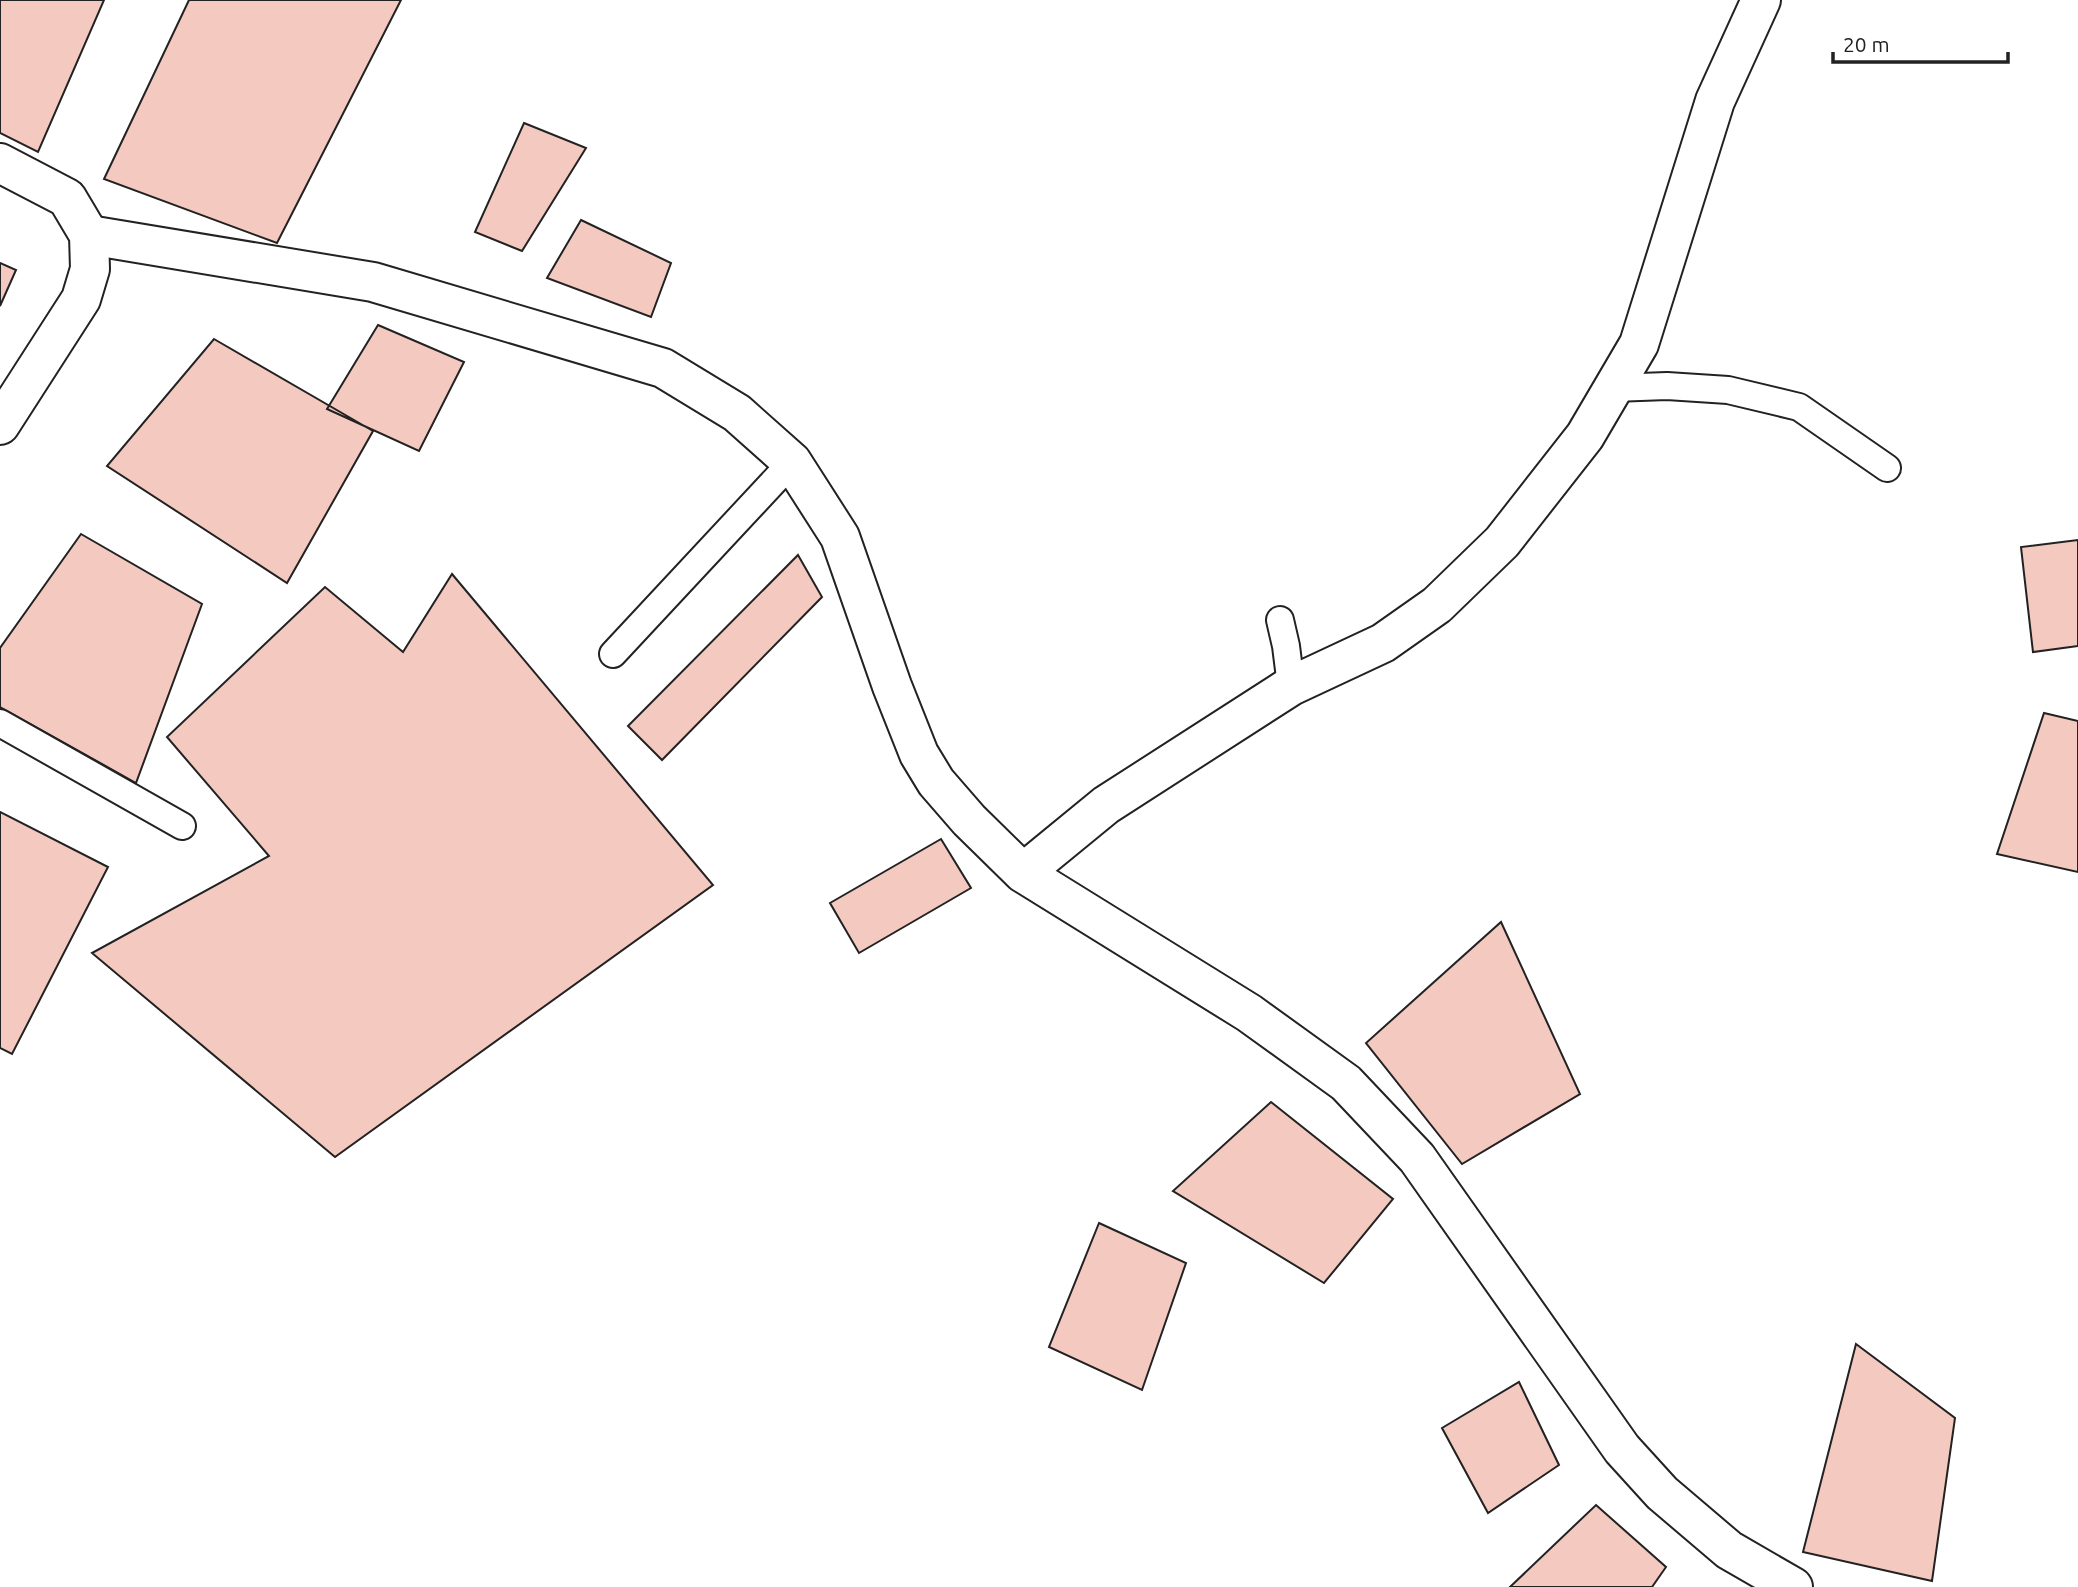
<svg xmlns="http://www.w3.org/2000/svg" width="2078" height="1587" viewBox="0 0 2078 1587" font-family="Ubuntu,sans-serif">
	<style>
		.building { fill: #f3c9c0; stroke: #222; stroke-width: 2 }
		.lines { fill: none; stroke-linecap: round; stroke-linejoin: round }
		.service-casing { stroke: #222; stroke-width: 30 }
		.minor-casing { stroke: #222; stroke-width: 42 }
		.secondary-casing { stroke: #222; stroke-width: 42 }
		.service { stroke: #fff; stroke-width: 26 }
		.minor { stroke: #fff; stroke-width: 38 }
		.secondary { stroke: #fff; stroke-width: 38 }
	</style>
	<rect width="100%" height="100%" fill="#fff"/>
	<!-- building -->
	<path class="building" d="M0 0H104L38 152 0 133Z
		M189 0H401L277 243 104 179Z
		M524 123 586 148 522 251 475 232Z
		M581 220 671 263 651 317 547 278Z
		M0 263 16 270 0 306Z
		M378 325 464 362 419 451 327 409Z
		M214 339 373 431 287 583 107 466Z
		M81 534 202 604 136 783 0 707V648Z
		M2078 540V646L2033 652 2021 547Z
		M798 555 822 597 662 760 628 726Z
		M452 574 713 885 335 1157 92 953 269 856 167 737 325 587 403 652Z
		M2044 713 2078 721V872L1997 854Z
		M0 812 108 867 12 1054 0 1048Z
		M941 839 971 888 859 953 830 903Z
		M1501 922 1580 1094 1462 1164 1366 1043Z
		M1271 1102 1393 1199 1324 1283 1173 1191Z
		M1099 1223 1186 1263 1142 1390 1049 1347Z
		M1856 1344 1955 1418 1932 1581 1803 1552Z
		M1519 1382 1559 1465 1488 1513 1442 1428Z
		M1596 1505 1666 1567 1652 1587H1510Z"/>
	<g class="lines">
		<defs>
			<path id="service" d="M1613 388 1667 386 1728 390 1799 407 1887 468
				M1280 620 1286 646 1291 686
				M613 654 792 462
				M0 723 182 826"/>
			<path id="minor" d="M89 235 373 282 663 368 737 413 792 462 840 537 892 686 919 754 936 782 969 820 1023 873 1249 1013 1346 1083 1417 1158 1622 1449 1662 1493 1729 1550 1793 1587
				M1023 873 1106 805 1291 686 1383 643 1437 605 1502 542 1585 436 1639 344 1715 101 1761 0"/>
			<path id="secondary" d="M0 163 67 198 89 235 90 269 81 299 0 425"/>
		</defs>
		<!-- service casing -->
		<use href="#service" class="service-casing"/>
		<!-- minor casing -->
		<use href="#minor" class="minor-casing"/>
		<!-- secondary casing -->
		<use href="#secondary" class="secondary-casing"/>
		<!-- service -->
		<use href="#service" class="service"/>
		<!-- minor -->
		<use href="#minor" class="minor"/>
		<!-- secondary -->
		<use href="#secondary" class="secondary"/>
	</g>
	<!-- scale -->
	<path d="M1833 52v10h175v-10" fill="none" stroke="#222222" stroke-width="3.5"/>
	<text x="1843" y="52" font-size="21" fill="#222222" stroke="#ffffff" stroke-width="5" paint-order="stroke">20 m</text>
</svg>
